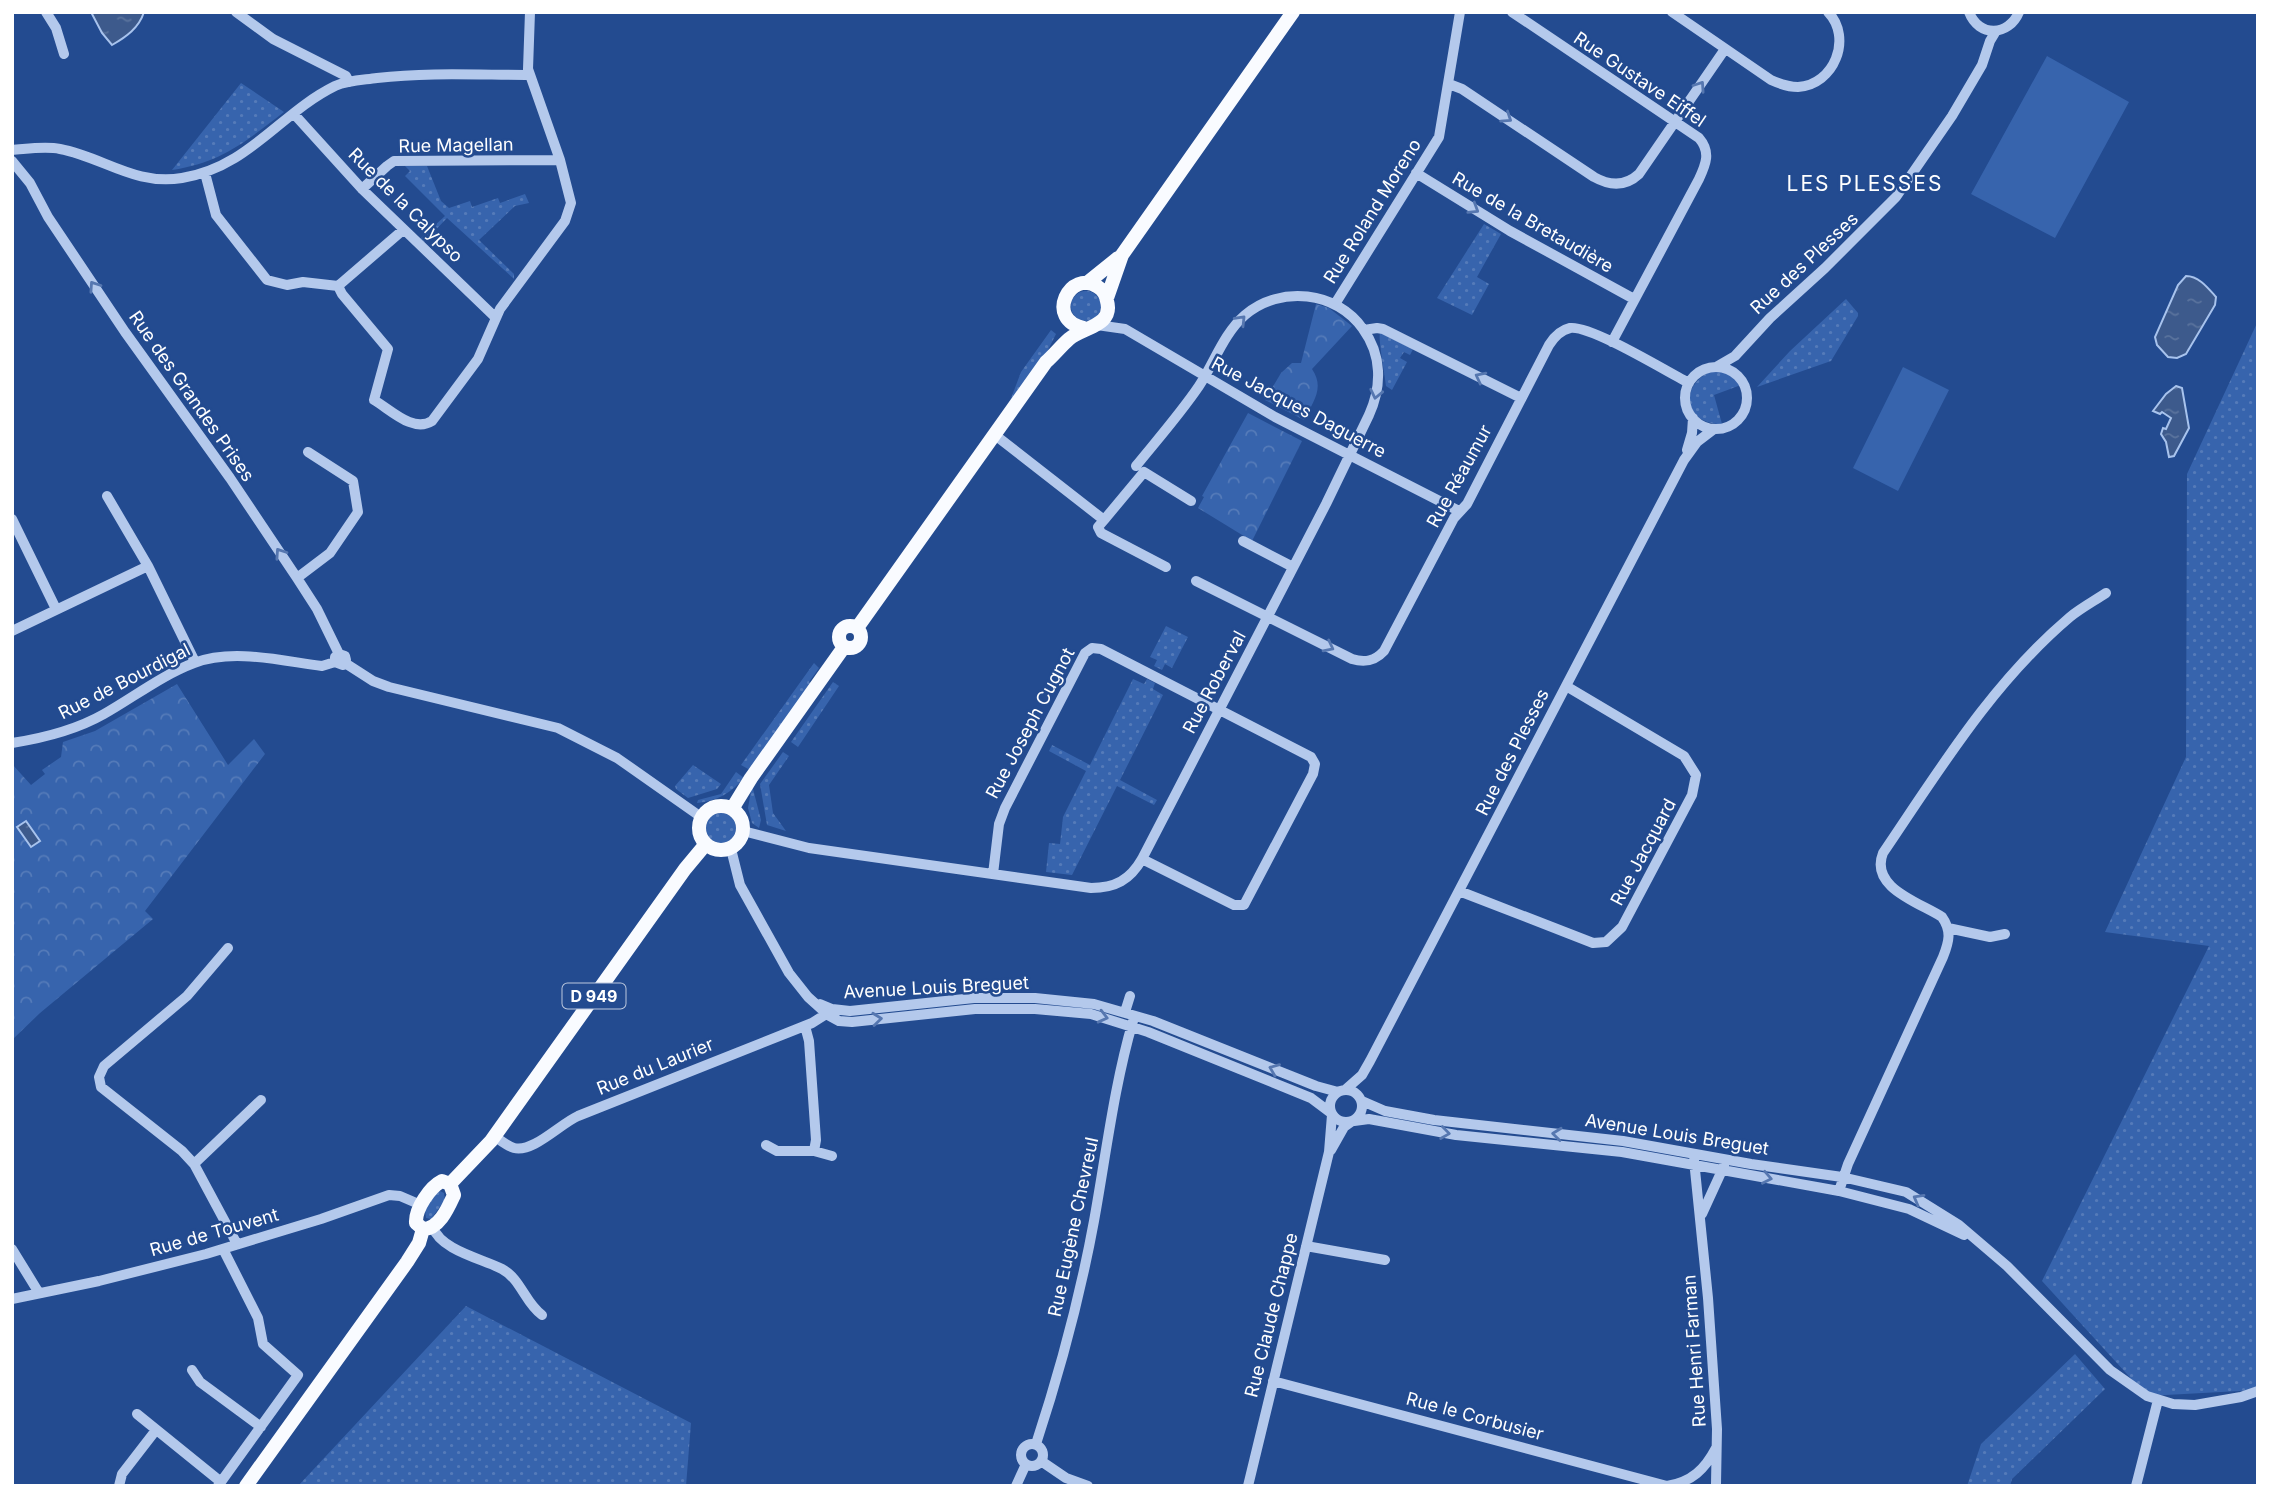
<svg xmlns="http://www.w3.org/2000/svg" width="2270" height="1498" viewBox="0 0 2270 1498" font-family="Inter,sans-serif">
	<style>
		.grass { fill: url(#grass-dots) }
		.forest { fill: url(#forest-crowns) }
		.pitch { fill: #3764ad }
		.water { fill: url(#water-ripples); stroke: #a8c3ed; stroke-width: 2 }
		.lines { fill: none; stroke-linecap: round; stroke-linejoin: round }
		.minor { stroke: #b4c9ec; stroke-width: 10 }
		.major { stroke: #f9fbff; stroke-width: 14 }
		.oneway { stroke: #5677b0 }
		.labels { text-anchor: middle; dominant-baseline: central; stroke-width: 5; stroke-linejoin: round; paint-order: stroke }
		.shield { fill: #234b90; stroke: #bdc9de; stroke-width: 2 }
		.shield-label { font-size: 16px; font-weight: bold; fill: #fff }
		.street-label { font-size: 18px; fill: #fff; stroke: #234b90 }
		.quarter-label { font-size: 21px; letter-spacing: 2px; fill: #fff; stroke: #234b90 }
	</style>
	<defs>
		<pattern id="grass-dots" width="8" height="8" patternUnits="userSpaceOnUse" patternTransform="scale(1.75)"><rect width="8" height="8" fill="#3764ad"/><path d="M2 2h.1M6 6h.1" fill="none" stroke="#557bb9" stroke-width="1.8" stroke-linecap="round"/></pattern>
		<pattern id="forest-crowns" width="20" height="18" patternUnits="userSpaceOnUse" patternTransform="scale(1.75)"><rect width="20" height="18" fill="#3764ad"/><path d="M2 6a3 3 0 1 1 6 0M12 15a3 3 0 1 1 6 0" fill="none" stroke="#557bb9"/></pattern>
		<pattern id="water-ripples" width="26" height="14" patternUnits="userSpaceOnUse" patternTransform="scale(1.75)"><rect width="26" height="14" fill="#3d5a8c"/><path d="M2 4q2-2 4 0t4 0M15 11q2-2 4 0t4 0" fill="none" stroke="#5a739d"/></pattern>
	</defs>
	<rect width="100%" height="100%" fill="#234b90"/>
	<!-- grass -->
	<path class="grass" d="M241 83 284 112C245 142 222 162 172 170Z
		M405 166H427L441 201 449 208 470 201 472 207 498 198 500 203 525 194 529 203 515 206 479 240 514 274V279L447 218 424 242 421 238 445 216 405 176 410 171Z
		M1484 224 1501 234 1477 277 1489 284 1472 315 1437 298Z
		M1071 306a15 15 0 1 1 30 0a15 15 0 1 1-30 0Z
		M1846 299 1858 313V316L1831 361 1757 387 1790 351Z
		M2258 321V1390L2147 1396 2042 1281 2209 946 2105 932 2186 757 2187 474Z
		M1051 330 1056 334 1047 352 1010 401 1021 372Z
		M1380 333 1413 349 1410 355 1404 352 1400 358 1407 362 1392 390 1386 386C1385 375 1378 339 1380 333Z
		M1715 370 1727 372 1741 385 1714 395 1722 424C1683 425 1678 382 1715 370Z
		M1166 626 1188 637 1172 668 1165 664 1162 670 1154 666 1157 660 1150 657Z
		M814 663 819 668 809 682 812 685 750 770 741 765Z
		M1133 679 1144 684 1147 679 1155 683 1153 689 1163 695 1120 780 1157 800 1154 805 1117 786 1072 875 1046 872 1049 843 1060 844 1063 817 1086 771 1049 751 1052 745 1090 765Z
		M833 682 839 686 798 747 791 742Z
		M783 752 789 756 769 785 773 813 786 831 767 825 760 784Z
		M693 765 721 784 717 789 688 798 676 789 675 786Z
		M736 772 744 778C731 793 717 801 697 803L698 800 721 794Z
		M752 785 761 820 759 828 752 823 748 808Z
		M706 828a15 15 0 1 1 30 0a15 15 0 1 1-30 0Z
		M440 1191 444 1193 445 1200 431 1219 426 1218 425 1210 436 1193Z
		M466 1306 691 1423 686 1486H298Z
		M2075 1354 2105 1389 2012 1479 2010 1486H1967L1981 1444Z"/>
	<!-- forest -->
	<path class="forest" d="M1316 304 1329 308 1352 326 1312 369C1325 388 1313 402 1304 420L1265 400 1281 373 1292 363H1301Z
		M1248 413 1302 441 1252 541 1198 508 1204 497 1202 496Z
		M177 684 228 765 254 739 265 754 145 911 153 919 40 1013 12 1040V764L31 785 45 774 42 770 61 757 63 742 95 731Z"/>
	<!-- pitch -->
	<path class="pitch" d="M2047 56 2129 102 2055 238 1971 194Z
		M1903 367 1949 390 1898 491 1853 468Z"/>
	<!-- water -->
	<path class="water" d="M91 12H144C139 28 126 37 112 45L102 33Z
		M2186 276C2199 276 2208 288 2216 297L2215 305 2186 354 2177 358 2168 357 2157 345 2155 337 2178 285Z
		M2176 386 2182 388 2189 428 2174 456 2169 457 2166 442 2161 434 2163 428 2166 429 2171 418 2162 412 2160 414 2153 411 2166 394Z
		M26 821 40 841 31 847 17 827Z"/>
	<g class="lines">
		<!-- minor -->
		<path class="minor" d="M46 12 56 28 64 54
			M236 12 273 39 346 76 349 82
			M1512 12 1699 138C1711 152 1706 164 1699 179L1612 342
			M1672 12 1771 80C1780 84 1788 87 1798 87 1834 85 1853 38 1828 12
			M1969 12C1979 38 2009 36 2019 12
			M1449 84 1462 89 1594 177C1610 186 1625 187 1639 174L1725 49
			M294 114 362 189 496 318
			M12 150C27 149 45 146 60 149 103 157 135 186 182 178 249 167 280 113 335 86 348 80 363 80 377 78 428 72 479 75 530 75
			M12 161 30 183 48 217 125 332 230 478 297 578 317 609 339 654 345 656 346 660 343 665 335 662V657L339 654
			M205 173 216 215 267 280 287 285 303 282 338 286 342 294 388 349 374 400C391 410 413 433 432 421L478 359 500 309 565 221 571 203 560 160 528 69 530 12
			M1416 173 1510 231 1634 299
			M362 189 387 166 394 161 560 160
			M338 286 403 230
			M1335 304 1439 137 1460 12
			M1097 325 1125 329 1275 417 1459 511
			M1364 330 1377 328 1383 329 1521 398
			M1716 367 1735 356 1770 318 1825 268 1896 197 1952 116 1982 65 1990 41 1996 31
			M1685 398a31 31 0 1 1 62 0a31 31 0 1 1-62 0Z
			M995 435 1104 520 1144 472 1191 501
			M1687 450 1692 433 1693 418
			M107 496 148 566 195 662
			M12 519 56 609
			M1104 520 1098 527 1101 533 1166 567
			M1243 541 1293 567
			M297 578 330 553 358 512 353 481 308 452
			M1196 581 1352 659C1365 663 1375 661 1384 651L1454 518 1467 504 1549 345C1554 337 1561 330 1570 328 1591 325 1667 372 1689 383
			M12 631 148 566
			M345 663 373 681 389 687 558 728 617 758 701 817
			M12 743C44 738 76 730 104 714 134 697 162 675 194 663 233 648 282 661 322 666L335 662
			M743 831 809 848 1091 888C1115 888 1130 880 1142 859L1326 504 1369 415C1382 386 1382 355 1363 329 1337 291 1280 285 1245 315 1224 333 1214 363 1199 386 1180 414 1157 440 1136 466
			M731 849 740 885 789 973 808 997 828 1015 839 1021 852 1022 975 1009H1035L1091 1014 1148 1032 1311 1098 1331 1113
			M993 874 999 824 1005 808 1085 653 1092 648 1101 649 1311 757 1315 764 1313 774 1244 905H1234L1142 859
			M1459 891 1593 943 1606 942 1622 927 1692 795 1696 775 1684 756 1566 686
			M1948 928 1990 937 2005 934
			M228 948 187 996 104 1066 99 1077 101 1087 182 1151 194 1164 237 1244
			M820 1004 832 1009 850 1011 974 998H1035L1094 1004 1153 1021 1316 1086 1338 1092
			M1125 1012 1130 996
			M805 1026 809 1041 816 1140 814 1151
			M1330 1106a16 16 0 1 1 32 0a16 16 0 1 1-32 0Z
			M1345 1090 1362 1075 1370 1061 1684 460 1697 442 1714 429
			M1362 1101 1385 1111 1434 1120 1623 1141 1751 1164 1842 1177 1906 1192 1959 1225 2007 1266 2110 1370 2147 1396 2173 1404 2195 1405 2241 1397 2258 1391
			M1354 1121 1369 1119 1456 1135 1622 1152 1839 1191 1909 1209 1964 1235
			M494 1136C500 1140 507 1146 514 1148 533 1153 560 1124 578 1116L812 1023 831 1011
			M766 1145 777 1151H814L832 1156
			M1331 1150 1344 1127 1351 1122
			M1694 1160 1708 1298 1717 1429 1716 1484
			M194 1164 261 1100
			M1839 1191 1848 1164 1943 957C1949 942 1952 931 1942 917 1921 903 1869 888 1883 853 1940 769 1992 683 2070 617 2081 608 2094 601 2106 593
			M1702 1214 1724 1166
			M433 1227C440 1250 483 1259 502 1269 521 1279 525 1303 542 1315
			M1306 1246 1385 1260
			M12 1249 39 1293
			M12 1299 99 1281 206 1254 321 1219 389 1195 400 1196 421 1205
			M192 1370 200 1382 261 1427
			M1273 1381 1667 1486
			M137 1414 221 1482
			M1036 1444C1060 1371 1080 1297 1094 1221 1106 1155 1114 1086 1133 1021
			M1021 1455a11 11 0 1 1 22 0a11 11 0 1 1-22 0Z
			M1041 1461 1066 1478 1088 1486
			M119 1486 122 1474 156 1430
			M218 1486 298 1375 263 1344 258 1318 223 1249
			M1016 1486 1026 1464
			M1248 1486 1329 1152 1332 1115
			M1667 1486C1692 1482 1705 1469 1716 1448
			M2136 1486 2158 1400"/>
		<!-- major -->
		<path class="major" d="M1087 283 1118 258
			M1107 298 1122 255 1293 12
			M839 637a11 11 0 1 1 22 0a11 11 0 1 1-22 0Z
			M857 628 1046 362C1054 355 1061 346 1069 339 1083 327 1114 326 1107 301 1106 295 1103 290 1098 287 1070 268 1044 320 1084 328
			M699 828a22 22 0 1 1 44 0a22 22 0 1 1-44 0Z
			M732 809 751 778 844 647
			M442 1181 450 1184 454 1195C448 1208 439 1229 423 1229L416 1223C415 1209 430 1187 442 1181Z
			M450 1184 491 1141 685 869 705 845
			M246 1486 407 1262 419 1243 423 1229"/>
	</g>
	<!-- one-way arrows -->
	<defs><path id="oneway-chevron" d="M-2-3.5L2.5 0L-2 3.5" fill="none" stroke-width="1.6" stroke-linecap="round" stroke-linejoin="round" transform="scale(1.75)"/></defs>
	<g class="oneway">
		<use href="#oneway-chevron" transform="translate(1700 86) rotate(-56)"/>
		<use href="#oneway-chevron" transform="translate(1507 118) rotate(34)"/>
		<use href="#oneway-chevron" transform="translate(1474 209) rotate(32)"/>
		<use href="#oneway-chevron" transform="translate(94 286) rotate(-124)"/>
		<use href="#oneway-chevron" transform="translate(1241 320) rotate(-46)"/>
		<use href="#oneway-chevron" transform="translate(1480 377) rotate(-153)"/>
		<use href="#oneway-chevron" transform="translate(1376 394) rotate(102)"/>
		<use href="#oneway-chevron" transform="translate(280 553) rotate(-124)"/>
		<use href="#oneway-chevron" transform="translate(1329 647) rotate(27)"/>
		<use href="#oneway-chevron" transform="translate(1103 1017) rotate(14)"/>
		<use href="#oneway-chevron" transform="translate(877 1019) rotate(-6)"/>
		<use href="#oneway-chevron" transform="translate(1274 1069) rotate(-158)"/>
		<use href="#oneway-chevron" transform="translate(1445 1133) rotate(8)"/>
		<use href="#oneway-chevron" transform="translate(1557 1134) rotate(-174)"/>
		<use href="#oneway-chevron" transform="translate(1767 1178) rotate(11)"/>
		<use href="#oneway-chevron" transform="translate(1918 1199) rotate(-151)"/>
	</g>
	<g class="labels">
		<!-- shield labels -->
		<rect class="shield" x="562.5" y="983.5" width="63" height="25" rx="5"/>
		<g class="shield-label">
			<text x="594" y="996">D 949</text>
		</g>
		<!-- street labels -->
		<g class="street-label">
			<text transform="translate(1640 79) rotate(34)">Rue Gustave Eiffel</text>
			<text transform="translate(456 145) rotate(-1)">Rue Magellan</text>
			<text transform="translate(406 205) rotate(45)">Rue de la Calypso</text>
			<text transform="translate(1372 211) rotate(-58)">Rue Roland Moreno</text>
			<text transform="translate(1533 222) rotate(30)">Rue de la Bretaudière</text>
			<text transform="translate(1804 263) rotate(-43)">Rue des Plesses</text>
			<text transform="translate(192 396) rotate(55)">Rue des Grandes Prises</text>
			<text transform="translate(1299 407) rotate(28)">Rue Jacques Daguerre</text>
			<text transform="translate(1459 476) rotate(-61)">Rue Réaumur</text>
			<text transform="translate(124 681) rotate(-27)">Rue de Bourdigal</text>
			<text transform="translate(1214 682) rotate(-62)">Rue Roberval</text>
			<text transform="translate(1030 723) rotate(-62)">Rue Joseph Cugnot</text>
			<text transform="translate(1512 752) rotate(-63)">Rue des Plesses</text>
			<text transform="translate(1643 852) rotate(-62)">Rue Jacquard</text>
			<text transform="translate(936 987) rotate(-3)">Avenue Louis Breguet</text>
			<text transform="translate(655 1066) rotate(-22)">Rue du Laurier</text>
			<text transform="translate(1677 1134) rotate(9)">Avenue Louis Breguet</text>
			<text transform="translate(1073 1227) rotate(-78)">Rue Eugène Chevreul</text>
			<text transform="translate(214 1232) rotate(-16)">Rue de Touvent</text>
			<text transform="translate(1271 1315) rotate(-76)">Rue Claude Chappe</text>
			<text transform="translate(1694 1351) rotate(-94)">Rue Henri Farman</text>
			<text transform="translate(1475 1416) rotate(15)">Rue le Corbusier</text>
		</g>
		<!-- quarter labels -->
		<g class="quarter-label">
			<text x="1865" y="183">LES PLESSES</text>
		</g>
	</g>
	<!-- border -->
	<rect width="2270" height="1498" fill="none" stroke="#ffffff" stroke-width="28"/>
</svg>
